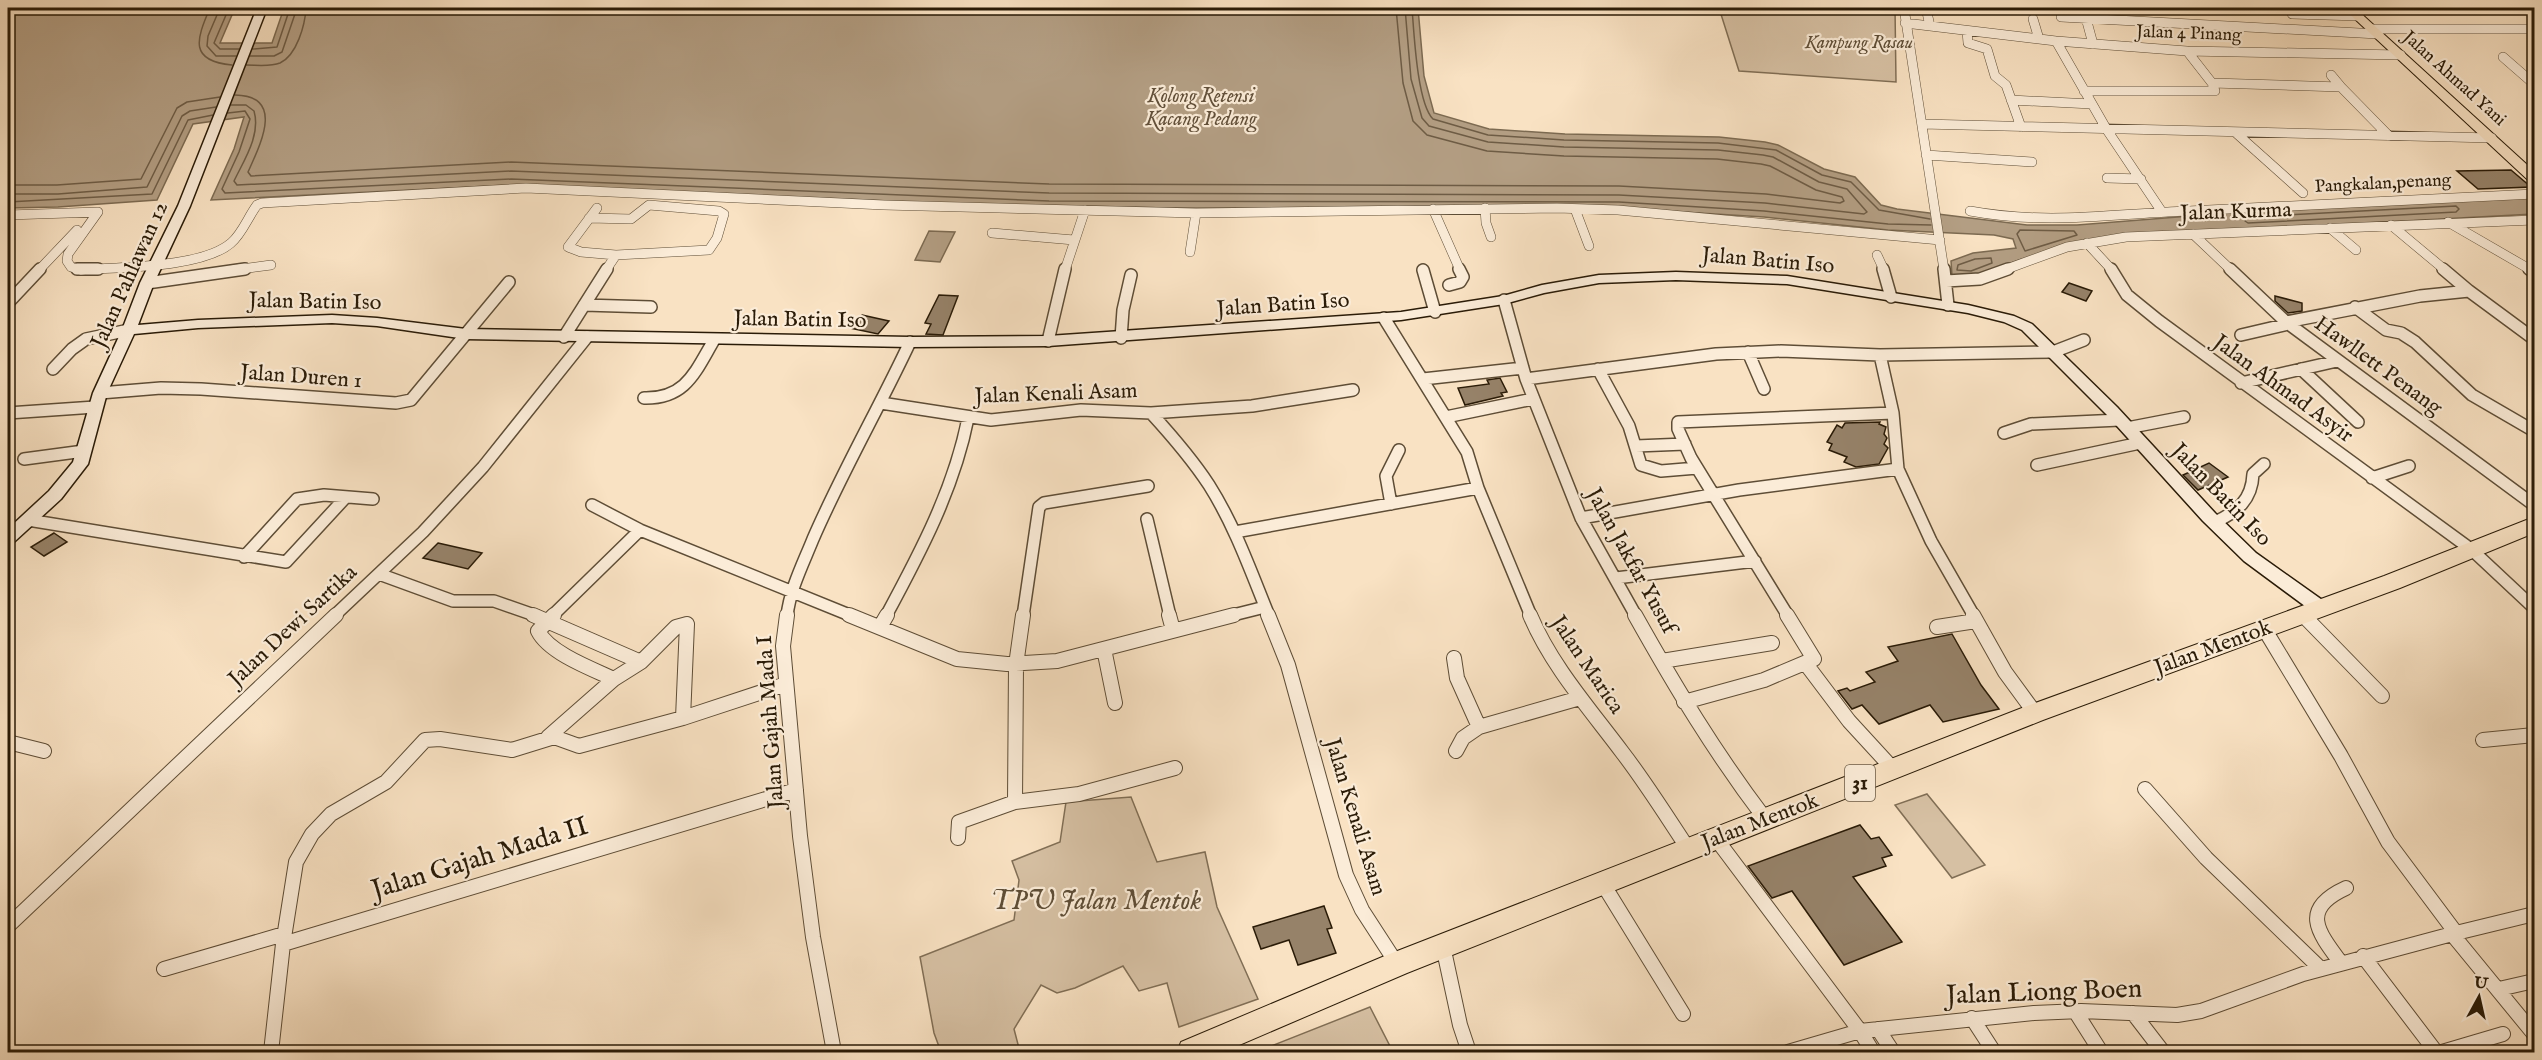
<svg xmlns="http://www.w3.org/2000/svg" width="2542" height="1060" viewBox="0 0 2542 1060" font-family="'IM FELL English',serif">
	<style>
		.green { fill: #d6c0a3; stroke: #806e55; stroke-width: 1.5 }
		.water { fill: #b39e83; stroke: #7c6a51; stroke-width: 1.5 }
		.lines { fill: none; stroke-linecap: round; stroke-linejoin: round }
		.shore { stroke: #6e5c45; stroke-width: 1.5 }
		.building { fill: #968269; stroke: #2a1b07; stroke-width: 1.5 }
		.street-far2-casing { stroke: #5e4d36; stroke-width: 10 }
		.street-far1-casing { stroke: #5e4d36; stroke-width: 14 }
		.street-casing { stroke: #5e4d36; stroke-width: 16 }
		.secondary-casing { stroke: #2a1b07; stroke-width: 3 }
		.primary-casing { stroke: #2a1b07; stroke-width: 2 }
		.highway-casing { stroke: #2a1b07; stroke-width: 2 }
		.street-far2 { stroke: #fbecd8; stroke-width: 9 }
		.street-far1 { stroke: #fbecd8; stroke-width: 11 }
		.street { stroke: #fbecd8; stroke-width: 14 }
		.secondary { fill: #fbecd8; fill-rule: evenodd }
		.primary { fill: #f9e2c3; fill-rule: evenodd }
		.highway { fill: #f9e2c3; fill-rule: evenodd }
		.labels { text-anchor: middle; dominant-baseline: central; stroke-width: 4.5; stroke-linejoin: round; paint-order: stroke }
		.far-street-label { font-size: 18px; fill: #2a1b07; stroke: #fbecd8 }
		.far-park-label { font-size: 18px; font-style: italic; fill: #5e4d36; stroke: #fbecd8 }
		.far-water-label { font-size: 20px; font-style: italic; fill: #614f39; stroke: #fbecd8 }
		.shield { fill: #fbecd8; stroke: #695a46; stroke-width: 1.5 }
		.shield-label { font-size: 21px; font-weight: bold; fill: #2a1b07 }
		.street-label { font-size: 22px; fill: #2a1b07; stroke: #fbecd8 }
		.near-street-label { font-size: 27px; fill: #2a1b07; stroke: #fbecd8 }
		.near-park-label { font-size: 27px; font-style: italic; fill: #5e4d36; stroke: #fbecd8 }
	</style>
	<rect width="100%" height="100%" fill="#f9e2c3"/>
	<filter id="stains"><feTurbulence type="fractalNoise" baseFrequency=".00333" numOctaves="4"/><feColorMatrix values="0 0 0 0 .2 0 0 0 0 .09 0 0 0 0 .02 0 0 0 .5 -.17"/></filter>
	<radialGradient id="worn" r=".72"><stop offset=".6" stop-color="#630" stop-opacity="0"/><stop offset="1" stop-color="#630" stop-opacity=".3"/></radialGradient>
	<!-- green -->
	<path class="green" d="M1719 8H1895L1896 82 1739 71Z
		M1927 794 1985 865 1952 878 1895 805Z
		M1131 797 1157 862 1205 852 1217 907 1258 999 1179 1027 1167 983 1139 991 1123 966 1075 988 1057 993 1041 985 1014 1029 1020 1052H941L934 1033 920 957 1014 920 1019 880 1012 861 1060 842 1066 802Z
		M1370 1007 1393 1052H1256Z"/>
	<!-- water -->
	<path class="water" d="M8 8H235L220 43H272L284 8H1418L1424 76 1434 113 1489 129 1565 134 1719 137 1765 142 1778 145 1824 169 1855 177 1881 205 1897 209 2027 225H2077L2303 207 2534 197V214L2160 234 2022 259 1972 277 1952 275 1951 261 1973 253 2016 248 2013 239 1994 235 1888 230 1764 217 1618 208H1170L936 203 510 185 211 200 234 149 244 117 193 124 157 200 58 207 8 208Z
		M929 231 955 232 940 262 915 260Z"/>
	<g class="lines">
		<!-- shore -->
		<path class="shore" d="M210 8C196 40 189 61 232 65
			M220 8 208 36 207 46 216 56H236
			M229 8 214 43 220 49H239
			M1412 8C1414 32 1417 103 1433 119L1488 135 1564 140 1718 143 1776 150 1822 175 1851 182 1879 210 1930 219
			M253 49 277 47 290 8
			M250 56H274L282 52 297 8
			M246 65C257 65 270 67 280 63 297 55 305 25 306 8
			M235 95C285 96 261 143 248 172L251 176 511 162 1049 184 1619 186 1766 194 1840 203 1844 201 1842 197 1816 190 1770 166 1761 164 1717 159 1564 156 1487 151 1427 135 1413 121 1403 83 1396 8
			M231 105H246L254 111C261 135 244 160 234 181L237 185 511 171 1049 193 1619 195 1765 203 1864 214 1867 212 1847 189 1819 182 1773 157 1763 155 1718 150 1564 147 1488 142 1429 126 1422 118 1411 79 1405 8
			M228 113 245 111 250 119 239 152 222 189 225 193 511 179 1049 201 1619 202 1764 211 1888 224 1931 225
			M8 185H57L141 179 177 108 187 102 220 97
			M8 194H58L147 187 182 116 190 111 216 107
			M8 202 152 194 188 120 213 115
			M2456 206 2459 209 2456 212 2248 223 2245 221 2247 217Z
			M2020 230 2074 231 2077 235 2025 251 2017 234Z
			M1991 258 1992 263 1971 271 1957 270 1958 265 1975 259Z"/>
	</g>
	<!-- building -->
	<path class="building" d="M2511 170 2531 187 2478 189 2457 171Z
		M2069 283 2092 291 2086 301 2062 292Z
		M939 295 958 296 943 335 926 334 931 324 925 323Z
		M2275 296 2302 303V311L2288 313 2275 301Z
		M862 315 889 321 878 334 850 328Z
		M1500 378 1507 392 1501 393 1503 396 1465 405 1458 388 1489 384 1487 380Z
		M1880 422 1879 424 1886 427 1884 434 1887 438 1884 444 1888 448 1879 464 1856 467 1844 462 1847 457 1829 450 1832 444 1827 442 1837 425 1842 428 1845 423Z
		M2209 463 2228 477 2198 490 2183 475Z
		M54 533 67 542 44 556 31 547Z
		M438 543 482 553 468 569 423 558Z
		M1952 634 1981 685 1999 709 1943 722 1930 705 1879 724 1862 705 1852 709 1838 691 1847 688 1850 691 1875 682 1866 672 1898 661 1888 647Z
		M1860 825 1871 839 1879 837 1892 855 1882 858 1886 866 1853 877 1902 942 1844 965 1792 891 1772 898 1748 866Z
		M1324 906 1332 928 1327 929 1336 953 1298 965 1289 940 1261 949 1253 927Z"/>
	<g class="lines">
		<defs>
			<path id="street-far2" d="M1904 8 1944 270
				M1926 8 1930 26
				M2518 8 2534 9
				M2292 14 2359 16
				M2061 17 2378 34
				M2086 18 2093 44
				M2033 19 2039 39
				M1905 23 2056 41 2187 51 2401 55
				M2372 29H2534
				M1967 31 1968 43 1987 49 1995 76 2006 85 2021 127
				M2056 41 2107 130 2162 212
				M2503 57 2534 84
				M2331 75 2341 87
				M2212 83 2341 87 2389 136
				M2084 91H2215L2212 83 2187 51
				M2011 100 2092 104
				M1922 124 2492 138
				M2236 133 2303 193
				M1926 155 2032 162
				M2107 178 2141 179
				M597 208 568 247 581 252 616 255
				M1485 208 1486 223 1491 237
				M1433 209 1460 270
				M1575 209 1589 246
				M1970 211C2046 225 2112 214 2188 211 2303 205 2419 200 2534 194
				M8 215 98 212 68 254 67 261 71 267 81 270C119 267 202 268 231 243 242 234 248 217 257 205L262 203 526 188 884 205 1196 213 1557 208 1618 210 1940 240
				M589 218 631 219 649 205 719 211 724 214 717 238 709 250 616 255 606 270
				M2448 222 2531 270
				M2391 225 2445 270
				M2330 228 2356 250
				M992 233 1074 240
				M2193 234 2231 270
				M2087 243 2112 270
				M1190 252 1196 213
				M1877 255 1884 270
				M39 270 77 230
				M234 270 271 265
				M1065 270 1085 210
				M2004 270 2067 247 2126 237 2534 220"/>
			<path id="street-far1" d="M77 269H98
				M1883 269 1891 297
				M1944 269 1948 305
				M2111 269 2127 295 2159 321 2472 550 2534 608
				M2230 269 2286 322
				M2443 269 2469 291 2420 296 2286 322 2534 505
				M2529 269 2534 272
				M1423 270 1435 312
				M1946 281 1980 279 2008 269
				M147 283 245 269
				M1449 285 1460 282 1463 277 1459 269
				M2469 291 2534 339
				M1504 300 1526 379 1581 518 1636 616
				M8 303 40 269
				M584 305 651 307
				M2355 307 2386 330 2401 333 2415 342 2472 395 2534 431
				M2241 335 2288 324
				M564 337 607 269
				M1121 338 1123 310 1131 275
				M1048 341 1065 269
				M1748 352 1764 389
				M53 369 72 349 86 339 129 330
				M1598 369 1629 426 1641 465 1661 471 1697 468
				M2301 369 2358 422
				M1423 379 1523 368
				M1526 379 1716 354 1781 351 1880 355
				M2241 383 2337 361
				M100 393 161 388 201 389 396 403 411 400 509 282
				M644 398C686 399 695 372 714 340
				M881 403 991 420 1081 410 1151 413C1172 436 1192 459 1209 485 1235 526 1251 572 1269 616
				M8 413 95 407
				M1151 413 1252 406 1353 390
				M1446 417 1533 399
				M2127 428 2184 417
				M2004 433 2031 424 2120 420
				M1636 446 1685 444
				M24 459 84 451
				M2037 465 2140 443
				M2372 478 2409 466
				M1478 488 1531 616
				M1391 504 1386 476 1399 450
				M592 505 640 530 852 616
				M1581 518 1739 490 1898 469
				M1147 519 1170 616
				M28 520 286 562 346 497
				M2215 522C2237 512 2252 500 2253 474L2264 464
				M1235 532 1478 488 1467 452 1384 318
				M244 557 297 499 324 495 373 499
				M379 574 453 601H494L537 616
				M1616 578 1755 561
				M2302 614 2304 616
				M334 616 423 532 483 467 587 337
				M552 616 640 530
				M787 616C790 589 803 564 813 539 842 472 879 408 910 342
				M886 616C920 553 954 489 968 418
				M1023 616 1039 507 1044 503 1148 486
				M1229 616 1265 607
				M1788 616 1691 458 1678 429V422L1893 413
				M1974 616 1931 541 1898 469 1893 413 1880 355 2053 352 2084 340"/>
			<path id="street" d="M533 615 641 662
				M787 615 783 646 800 836 813 937 834 1052
				M849 615 957 659 1007 664 1057 661 1234 615
				M1169 615 1173 630
				M1268 615 1288 665 1346 875 1362 910 1397 964
				M1530 615C1551 665 1589 708 1622 752 1646 783 1667 817 1689 850
				M1635 615C1676 688 1715 753 1766 820
				M1973 615 2005 672 2035 713
				M2303 615 2382 696
				M880 627 887 615
				M1937 627 1976 621
				M1104 649 1115 703
				M1454 658 1457 678 1479 727
				M1662 661 1772 643
				M1806 664 1849 721 1894 770
				M614 679 641 662 676 627 687 624 683 718
				M1684 702 1764 680 1814 659 1787 615
				M548 737 614 679C592 669 549 653 538 631L554 615
				M2483 740 2534 735
				M8 742 44 751
				M1456 751 1463 738 1479 727 1580 698
				M2145 789 2206 858 2321 969
				M1015 802 1079 794 1175 768
				M958 838 959 822 1015 802 1016 665 1023 615
				M1717 840 1860 1031 2034 1013 2081 1011 2177 1015 2201 1011 2303 974 2456 933 2388 842 2341 756 2265 630
				M1603 884 1683 1014
				M8 926 336 615
				M2456 933 2534 914
				M2452 934 2534 1034
				M283 944 296 862 312 834 331 814 386 782 425 740 440 739 512 750 554 737 579 746 683 718 786 684
				M1443 946 1460 1025 1469 1052
				M2363 956 2436 1052
				M2341 963C2317 931 2300 909 2346 888
				M164 969 284 934
				M2499 989 2534 981
				M2075 1011 2101 1052
				M2133 1013 2163 1052
				M1972 1018 1994 1052
				M1878 1029 1893 1052
				M271 1052 283 944 796 790
				M1788 1052 1860 1031 1873 1052
				M2442 1052 2503 1034"/>
			<path id="secondary" d="M257 8H267L190 206 154 283 138 325 198 320 332 315 377 318 466 329 910 337 1048 336 1401 312 1503 296 1542 285 1599 275 1676 272 1787 276 1968 305 2014 316 2032 324 2117 407 2215 513 2256 553 2325 602 2328 607 2325 612 2319 614 2313 612 2244 561 2203 521 2107 415 2022 330 2004 322 1968 313 1787 284 1676 280 1599 283 1544 293 1504 304 1401 320 1048 346 910 347 466 339 377 326 332 323 198 328 134 334 107 393 88 464 61 499 14 542 8 544V529L49 491 73 462 93 393 122 330 140 283 178 206Z"/>
			<path id="primary" d="M2343 8H2355L2534 171V182L2529 181Z"/>
			<path id="highway" d="M2534 517V533L2400 588 2043 720 1407 973 1223 1052H1177L1181 1042 1387 955 2027 706 2384 576Z"/>
		</defs>
		<!-- street-far2 casing -->
		<use href="#street-far2" class="street-far2-casing"/>
		<!-- street-far1 casing -->
		<use href="#street-far1" class="street-far1-casing"/>
		<!-- street casing -->
		<use href="#street" class="street-casing"/>
		<!-- secondary casing -->
		<use href="#secondary" class="secondary-casing"/>
		<!-- primary casing -->
		<use href="#primary" class="primary-casing"/>
		<!-- highway casing -->
		<use href="#highway" class="highway-casing"/>
		<!-- street-far2 -->
		<use href="#street-far2" class="street-far2"/>
		<!-- street-far1 -->
		<use href="#street-far1" class="street-far1"/>
		<!-- street -->
		<use href="#street" class="street"/>
		<!-- secondary -->
		<use href="#secondary" class="secondary"/>
		<!-- primary -->
		<use href="#primary" class="primary"/>
		<!-- highway -->
		<use href="#highway" class="highway"/>
	</g>
	<g class="labels">
		<!-- far-street labels -->
		<g class="far-street-label">
			<text transform="translate(2189 34) rotate(2)">Jalan 4 Pinang</text>
			<text transform="translate(2454 79) rotate(42)">Jalan Ahmad Yani</text>
			<text transform="translate(2383 184) rotate(-3)">Pangkalan,penang</text>
		</g>
		<!-- far-park labels -->
		<g class="far-park-label">
			<text x="1859" y="43">Kampung Rasau</text>
		</g>
		<!-- far-water labels -->
		<g class="far-water-label">
			<text x="1201" y="96">Kolong Retensi<tspan x="1201" dy="23">Kacang Pedang</tspan></text>
		</g>
		<!-- shield labels -->
		<rect class="shield" x="1845" y="765" width="30" height="36" rx="4.5"/>
		<g class="shield-label">
			<text x="1860" y="783">31</text>
		</g>
		<!-- street labels -->
		<g class="street-label">
			<text transform="translate(2236 212) rotate(-2)">Jalan Kurma</text>
			<text transform="translate(1768 261) rotate(5)">Jalan Batin Iso</text>
			<text transform="translate(130 275) rotate(-66)">Jalan Pahlawan 12</text>
			<text transform="translate(315 302) rotate(1)">Jalan Batin Iso</text>
			<text transform="translate(1283 305) rotate(-4)">Jalan Batin Iso</text>
			<text transform="translate(800 320) rotate(1)">Jalan Batin Iso</text>
			<text transform="translate(2378 366) rotate(36)">Hawllett Penang</text>
			<text transform="translate(301 377) rotate(4)">Jalan Duren 1</text>
			<text transform="translate(2283 389) rotate(36)">Jalan Ahmad Asyir</text>
			<text transform="translate(1056 394) rotate(-2)">Jalan Kenali Asam</text>
			<text transform="translate(2221 495) rotate(46)">Jalan Batin Iso</text>
			<text transform="translate(1631 561) rotate(61)">Jalan Jakfar Yusuf</text>
			<text transform="translate(293 626) rotate(-43)">Jalan Dewi Sartika</text>
			<text transform="translate(2213 648) rotate(-20)">Jalan Mentok</text>
			<text transform="translate(1587 665) rotate(56)">Jalan Marica</text>
			<text transform="translate(771 722) rotate(-94)">Jalan Gajah Mada I</text>
			<text transform="translate(1355 817) rotate(73)">Jalan Kenali Asam</text>
			<text transform="translate(1760 822) rotate(-21)">Jalan Mentok</text>
		</g>
		<!-- near-street labels -->
		<g class="near-street-label">
			<text transform="translate(480 859) rotate(-17)">Jalan Gajah Mada II</text>
			<text transform="translate(2044 993) rotate(-2)">Jalan Liong Boen</text>
		</g>
		<!-- near-park labels -->
		<g class="near-park-label">
			<text x="1096" y="902">TPU Jalan Mentok</text>
		</g>
	</g>
	<!-- margin -->
	<rect width="2542" height="1060" fill="none" stroke="#f9e2c3" stroke-width="30"/>
	<rect x="9" y="9" width="2524" height="1042" fill="none" stroke="#2a1b07" stroke-width="3"/>
	<rect x="15" y="15" width="2512" height="1030" fill="none" stroke="#2a1b07" stroke-width="1.5"/>
	<!-- north arrow -->
	<g transform="translate(2479 997) rotate(8)" stroke="#fbecd8" stroke-width="4.5" paint-order="stroke">
	<path d="M0-4.5L10 22L0 15L-10 22Z" fill="#2a1b07"/>
	<text y="-9" font-size="16" font-weight="bold" text-anchor="middle" fill="#2a1b07">U</text>
	</g>
	<rect width="100%" height="100%" filter="url(#stains)"/>
	<rect width="100%" height="100%" fill="url(#worn)"/>
</svg>
